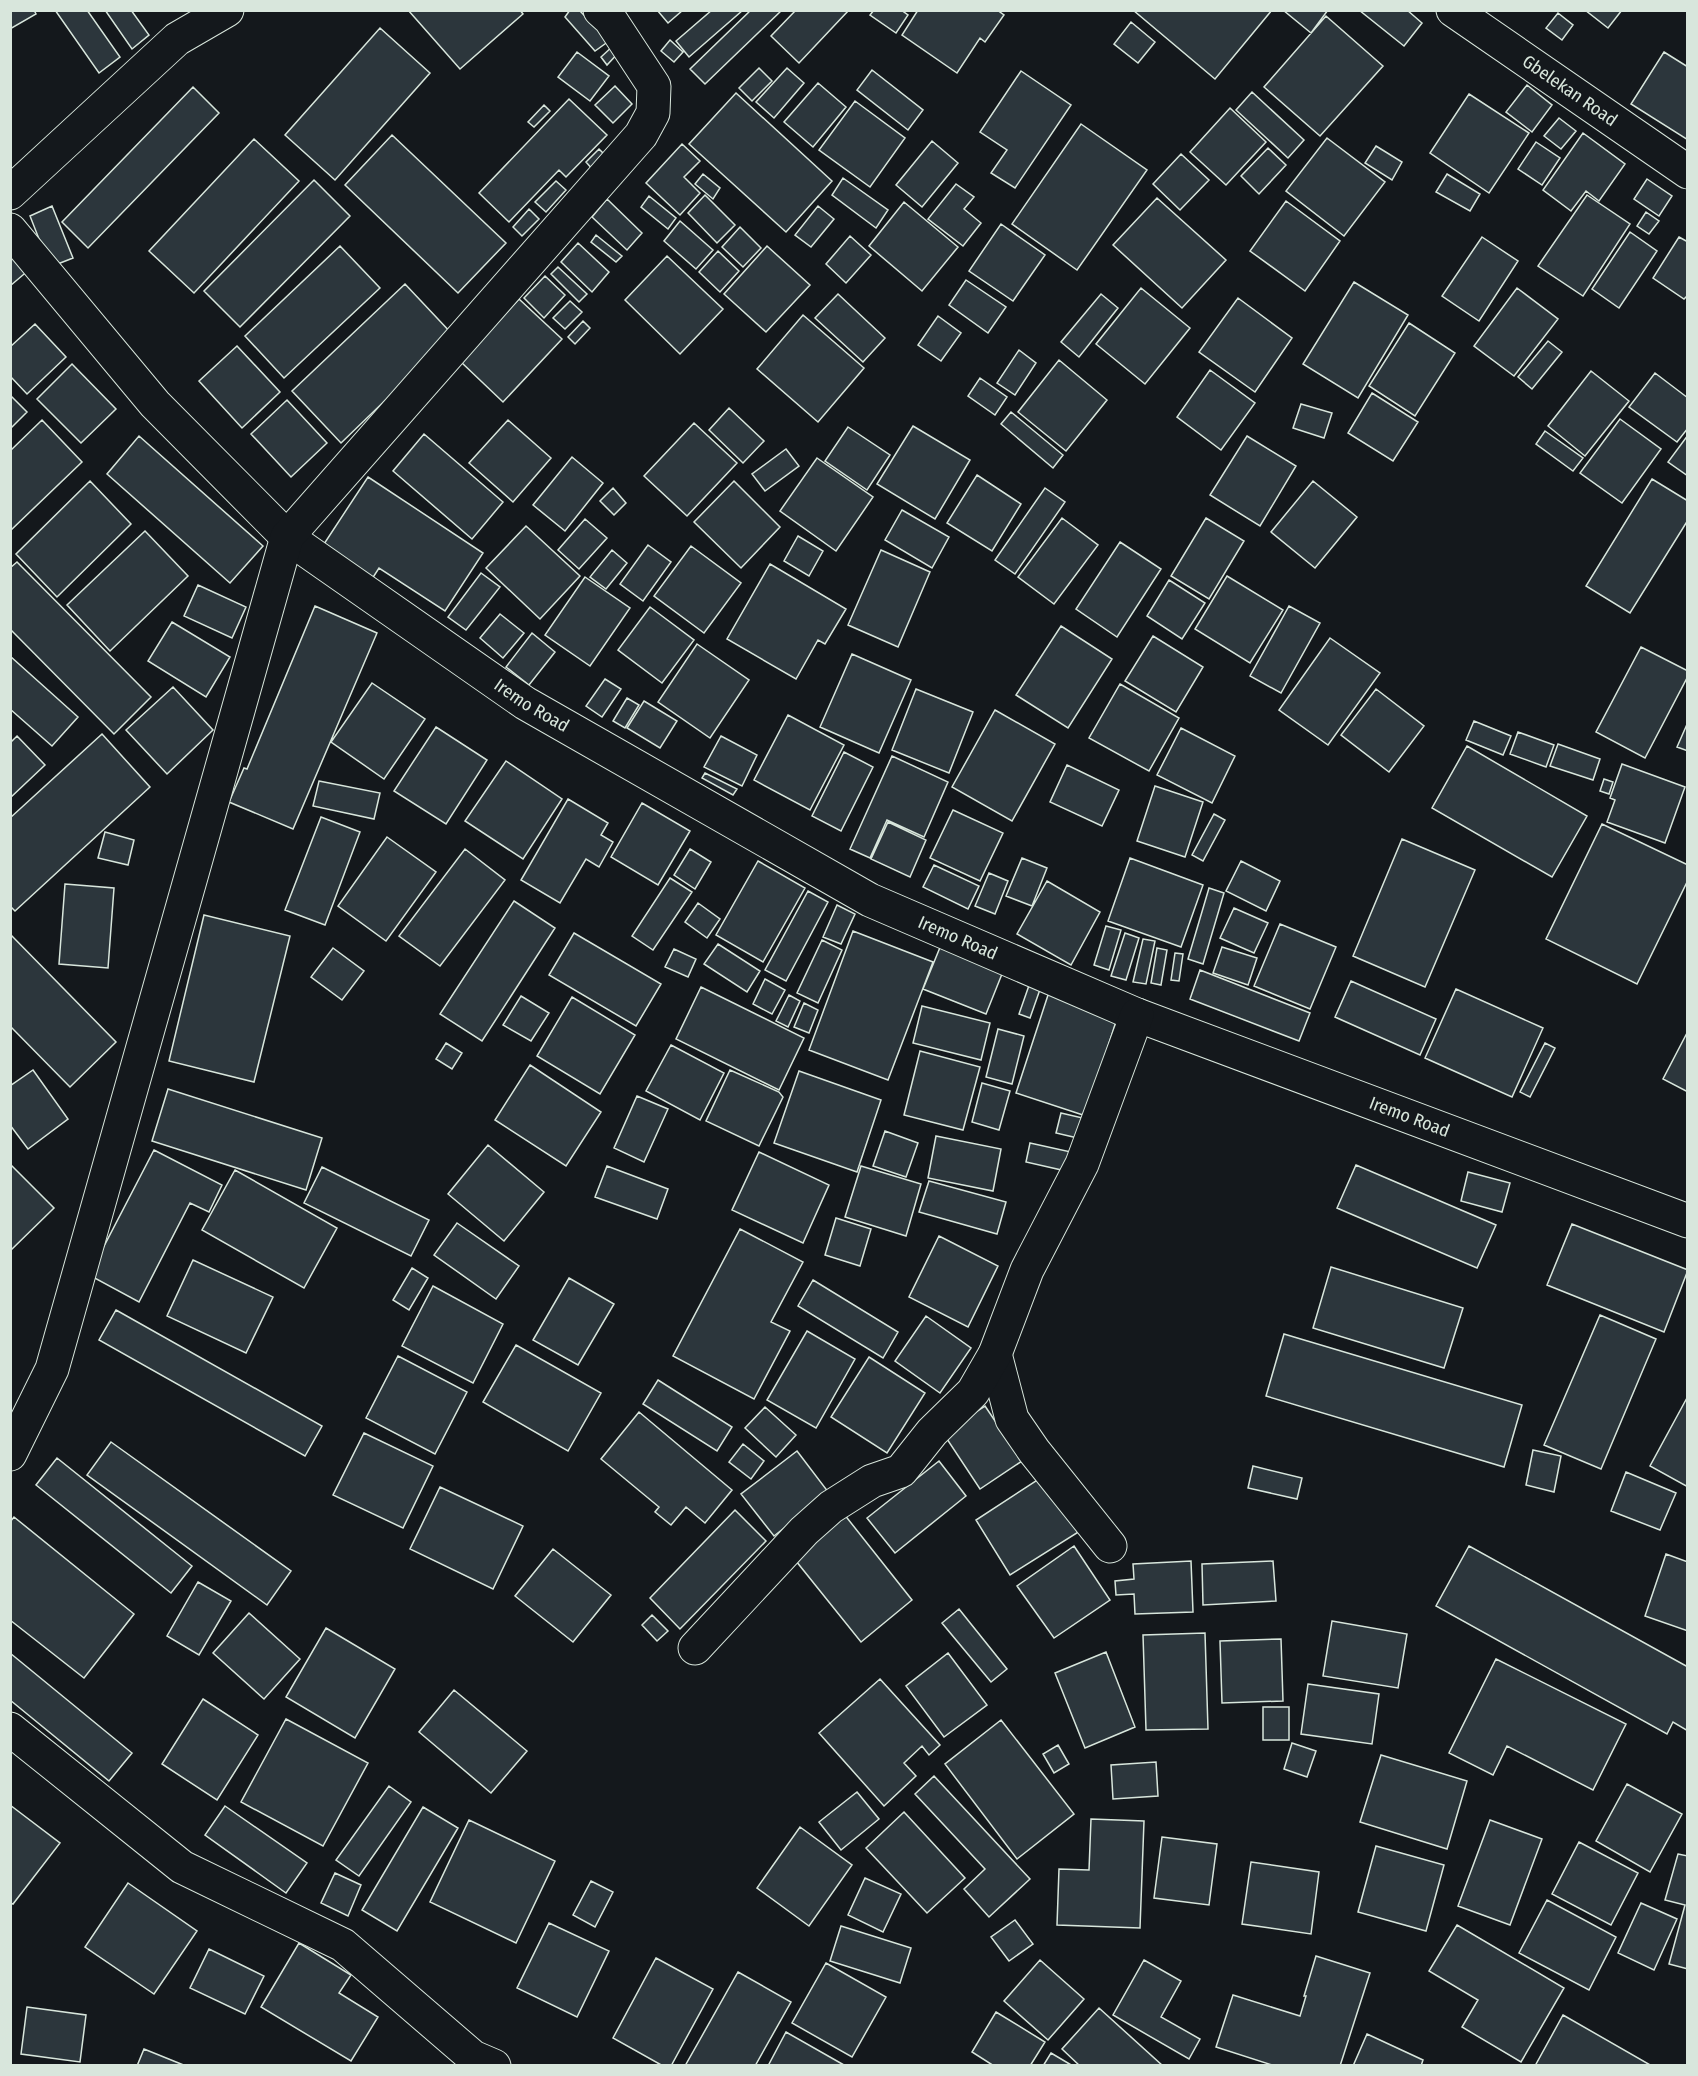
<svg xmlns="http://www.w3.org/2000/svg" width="1698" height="2076" viewBox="0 0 1698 2076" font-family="'Fira Sans Condensed',sans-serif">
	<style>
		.building { fill: #2c363c; stroke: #d8e6dc; stroke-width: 1.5 }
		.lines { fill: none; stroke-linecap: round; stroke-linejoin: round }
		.minor-casing { stroke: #d8e6dc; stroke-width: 35 }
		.minor { stroke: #14181c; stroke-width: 33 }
		.labels { text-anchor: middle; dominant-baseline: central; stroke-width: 4.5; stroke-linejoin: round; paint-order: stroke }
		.street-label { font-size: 18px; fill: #d8e6dc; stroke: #14181c }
	</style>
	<rect width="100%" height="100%" fill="#14181c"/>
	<!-- building -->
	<path class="building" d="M10 10H34L36 14 10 29Z
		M55 10H87L120 57 99 73Z
		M105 10H131L149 35 132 49Z
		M408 10H520L523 14 460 69Z
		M570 10H579L609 41 595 51 565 17Z
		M657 10H683L668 23Z
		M712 10H743L689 57 676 41Z
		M751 10H782L705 84 690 69Z
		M796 10H849L799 63 771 36Z
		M874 10H901L908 15 896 33 870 15Z
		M918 10H997L1004 15 985 42 980 38 957 73 902 35Z
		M1133 10H1272L1215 79Z
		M1283 10H1328L1311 33Z
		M1359 10H1407L1422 23 1404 46Z
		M1585 10H1622L1608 28Z
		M1558 13 1573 25 1562 40 1546 28Z
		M1326 16 1383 66 1320 136 1264 87Z
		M1131 22 1155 42 1138 63 1114 44Z
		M380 28 430 73 335 180 285 135Z
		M670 40 683 52 674 62 661 51Z
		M614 45 620 51 607 65 601 57Z
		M577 52 609 76 590 101 558 77Z
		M1664 52 1688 67V140L1631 104Z
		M759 68 772 81 752 101 739 88Z
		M787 68 804 83 774 118 756 102Z
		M872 70 923 110 908 130 857 90Z
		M1021 71 1071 105 1015 188 991 173 1007 150 980 132Z
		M818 83 846 107 813 147 784 122Z
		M1527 85 1552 105 1532 132 1506 112Z
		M615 86 632 104 613 123 595 105Z
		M193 87 219 113 88 248 62 222Z
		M1252 92 1304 140 1288 158 1236 110Z
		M736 93 832 181 786 232 689 144Z
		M1469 94 1529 133 1489 193 1430 153Z
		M569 99 607 135 566 177 559 170 509 222 479 193Z
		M855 101 905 138 870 187 819 150Z
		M544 105 550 111 534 127 528 122Z
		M1230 108 1266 142 1226 185 1190 152Z
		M1559 118 1576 131 1561 149 1544 136Z
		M1081 124 1147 170 1077 270 1012 224Z
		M1583 133 1625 164 1599 201 1586 191 1571 211 1543 190Z
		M392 135 506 243 458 293 345 185Z
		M1327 138 1385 182 1344 236 1286 191Z
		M254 139 299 181 194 293 149 251Z
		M932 141 958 163 922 207 896 185Z
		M1536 142 1560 158 1542 185 1518 169Z
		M682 144 700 161 684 177 700 193 680 215 646 183Z
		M1376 146 1402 162 1392 180 1365 163Z
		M1268 148 1286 165 1259 194 1241 176Z
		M599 149 606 156 593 170 586 162Z
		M1181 154 1209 180 1180 210 1153 184Z
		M703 174 720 188 713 199 695 184Z
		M1447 174 1480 194 1470 211 1436 192Z
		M843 178 888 210 876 228 832 195Z
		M1647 179 1672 196 1659 216 1634 199Z
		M314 180 350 216 240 327 204 291Z
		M556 181 566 190 546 212 535 202Z
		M956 184 974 197 964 209 981 223 963 246 928 219Z
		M705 195 735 225 717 243 688 213Z
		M1587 195 1630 224 1583 296 1538 266Z
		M649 196 676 218 668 229 641 207Z
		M1157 198 1226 260 1182 308 1113 245Z
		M607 199 642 233 627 250 592 217Z
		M1286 201 1340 241 1305 291 1250 251Z
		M904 202 958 247 922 291 869 246Z
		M52 206 73 258 50 267 30 216Z
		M818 206 834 219 811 247 795 235Z
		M529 209 539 219 522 236 513 227Z
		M1646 212 1659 221 1649 234 1637 226Z
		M680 221 713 250 696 269 664 241Z
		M1001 224 1045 255 1013 301 969 271Z
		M740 227 761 248 743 267 722 247Z
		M1630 232 1657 251 1619 308 1592 289Z
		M596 235 622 256 616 262 591 242Z
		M850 236 871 255 846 283 826 264Z
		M1482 237 1518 261 1479 321 1442 296Z
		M1679 237 1688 242V295L1684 299 1653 278Z
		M578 243 609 272 592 292 561 262Z
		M10 246 30 269 10 286Z
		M340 246 380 288 284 378 245 336Z
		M767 246 810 285 766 332 724 294Z
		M718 251 739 271 720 292 699 272Z
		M667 256 723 309 680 354 625 300Z
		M558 267 587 294 579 302 551 274Z
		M545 276 565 295 544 318 524 298Z
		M966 280 1006 307 988 333 949 305Z
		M1354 282 1408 315 1358 398 1303 364Z
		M405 284 453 335 341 443 292 391Z
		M1141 288 1190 328 1145 384 1096 344Z
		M1517 288 1558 319 1514 376 1474 346Z
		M838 294 885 338 863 362 815 318Z
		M1101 294 1118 308 1079 357 1061 342Z
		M1238 298 1292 338 1255 392 1199 352Z
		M519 299 562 339 503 402 461 362Z
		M570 301 582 312 565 329 553 318Z
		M803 315 864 368 818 422 757 369Z
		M938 316 961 333 941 361 918 345Z
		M583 321 590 328 575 344 568 337Z
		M1409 323 1455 353 1415 416 1369 386Z
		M35 324 66 357 27 394 10 376V347Z
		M1548 341 1562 352 1532 389 1518 377Z
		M237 346 280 392 242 428 199 381Z
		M1019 350 1036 363 1015 395 997 383Z
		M1059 360 1107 400 1066 451 1018 412Z
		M72 364 116 409 81 443 37 399Z
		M1210 370 1255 403 1221 450 1177 417Z
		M1591 371 1629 401 1585 456 1548 426Z
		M1655 373 1688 398V428L1677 442 1629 407Z
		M980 378 1007 397 995 415 968 396Z
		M1372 393 1418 422 1393 461 1348 433Z
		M10 395 27 412 10 429Z
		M287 400 327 443 291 477 251 434Z
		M1301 404 1332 413 1324 438 1293 428Z
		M729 408 764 441 743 463 709 430Z
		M1011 412 1063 455 1053 468 1001 424Z
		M1620 419 1661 449 1622 503 1580 473Z
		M42 420 82 462 10 531V451Z
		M508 420 551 458 513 502 469 463Z
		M694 423 737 463 687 516 644 476Z
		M913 426 970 460 935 519 877 484Z
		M848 427 890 455 867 490 825 461Z
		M1545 431 1583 458 1573 471 1536 444Z
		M424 434 503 502 472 539 393 471Z
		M1688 435V476L1668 462Z
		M139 436 263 546 230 583 107 474Z
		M1247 436 1296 466 1260 526 1210 495Z
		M786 449 799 466 765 491 752 474Z
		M572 457 603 483 565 531 533 505Z
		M817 458 873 497 836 551 780 511Z
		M977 475 1021 504 992 551 947 523Z
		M368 477 483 553 445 611 379 568 372 579 322 547Z
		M1652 479 1688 501V520L1630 613 1586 586Z
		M90 481 131 524 57 597 16 554Z
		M734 481 780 527 741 568 694 522Z
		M1313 481 1357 517 1315 568 1271 532Z
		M613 488 626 503 614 515 600 501Z
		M1045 488 1065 502 1015 574 995 560Z
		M902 510 949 537 932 568 885 540Z
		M1062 518 1098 545 1054 604 1018 577Z
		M1206 518 1244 541 1209 599 1171 576Z
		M585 519 607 538 579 569 558 550Z
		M526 526 580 576 540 619 486 568Z
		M145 531 188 576 110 651 67 605Z
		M798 536 823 551 809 576 784 561Z
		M1120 542 1161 569 1117 637 1076 609Z
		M648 545 671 562 643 601 620 584Z
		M691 546 741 583 704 633 654 596Z
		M612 550 627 563 606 589 590 577Z
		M881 550 930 572 898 647 848 625Z
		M17 562 151 697 114 734 10 629V568Z
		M770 564 846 609 825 644 818 640 796 679 727 639Z
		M481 573 500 587 466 630 448 617Z
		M1227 576 1283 610 1250 663 1195 629Z
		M585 577 630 608 590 666 545 635Z
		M1169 580 1205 603 1182 639 1147 616Z
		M198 585 246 607 232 638 184 616Z
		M315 606 377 633 293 829 229 802 244 768 247 769Z
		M1289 606 1320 623 1281 693 1250 676Z
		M650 607 694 640 662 683 618 650Z
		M500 614 524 633 503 658 480 638Z
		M172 622 230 657 206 697 148 661Z
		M1061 626 1112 659 1068 728 1016 695Z
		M532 633 555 652 529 685 506 667Z
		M1153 636 1203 667 1176 712 1125 681Z
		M1330 638 1380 673 1328 745 1279 710Z
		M697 644 749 680 710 738 658 702Z
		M1641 647 1688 671V676L1645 758 1596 732Z
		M852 654 911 680 879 753 820 727Z
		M10 656 78 717 52 746 10 709Z
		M605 679 621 689 602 717 586 706Z
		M372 683 425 719 384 779 331 742Z
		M1120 684 1179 718 1149 771 1089 738Z
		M173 687 213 730 167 774 126 730Z
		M916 689 973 712 949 773 892 750Z
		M1376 689 1424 726 1389 772 1341 735Z
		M627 698 639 705 625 728 613 721Z
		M644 701 677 721 660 748 627 728Z
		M995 710 1055 744 1012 821 952 787Z
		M788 715 844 745 810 810 754 780Z
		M1474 721 1511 736 1503 755 1466 740Z
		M1688 722V751L1677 747Z
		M436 727 487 760 446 824 394 791Z
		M1181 728 1235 756 1212 803 1157 775Z
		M1518 732 1554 745 1546 767 1510 754Z
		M102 734 150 787 15 911 10 906V818Z
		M17 736 45 765 10 798V743Z
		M721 736 757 755 742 786 704 767Z
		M1558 744 1600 759 1593 780 1550 766Z
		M1467 746 1587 816 1552 877 1432 808Z
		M844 752 873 767 841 831 812 816Z
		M892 756 948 782 924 837 887 820 870 858 850 849Z
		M506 761 562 799 523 859 465 821Z
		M1622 764 1685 787 1665 843 1607 822 1615 800 1610 798Z
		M1067 765 1119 790 1102 826 1050 802Z
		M705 773 737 789 733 795 702 778Z
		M1604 779 1613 782 1609 794 1600 791Z
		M319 781 380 793 374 819 313 806Z
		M1155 786 1203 802 1185 857 1137 841Z
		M568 799 608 823 601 835 613 842 599 867 586 859 560 903 521 880Z
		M642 803 690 831 658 885 611 857Z
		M953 810 1003 833 980 881 930 858Z
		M1214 814 1225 820 1203 861 1192 855Z
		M321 817 360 832 325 925 285 910Z
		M888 822 926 840 910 877 871 859Z
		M1602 824 1688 865V880L1637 984 1546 939Z
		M105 832 134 840 128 865 98 858Z
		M387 837 436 872 386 941 338 906Z
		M1402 839 1475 870 1425 987 1353 956Z
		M465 849 505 880 440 966 399 936Z
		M690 849 711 862 695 889 674 875Z
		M1022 858 1047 868 1032 906 1006 896Z
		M1130 858 1203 885 1181 947 1108 921Z
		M758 861 805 888 763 962 716 935Z
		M1241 861 1280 881 1266 911 1226 891Z
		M934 865 979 886 968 909 923 887Z
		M989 873 1008 881 995 914 975 906Z
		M670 878 692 892 653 950 632 936Z
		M1047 881 1100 912 1071 965 1017 934Z
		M65 884 114 888 108 968 59 964Z
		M1209 888 1224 893 1203 964 1188 959Z
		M808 891 828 902 786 981 765 970Z
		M514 901 555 928 482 1041 440 1014Z
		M698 903 720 919 707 938 685 922Z
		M837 905 855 914 841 944 823 937Z
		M1234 908 1268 923 1254 953 1220 938Z
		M204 915 290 936 254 1082 169 1061Z
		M1280 924 1336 947 1310 1009 1254 986Z
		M1106 926 1121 930 1109 970 1094 965Z
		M853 931 933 962 888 1080 809 1050Z
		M574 933 661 984 636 1026 549 975Z
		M1125 933 1139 938 1126 980 1111 976Z
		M10 934 116 1042 70 1087 10 1026Z
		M1143 939 1155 941 1146 984 1133 982Z
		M822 940 842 950 818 1003 797 993Z
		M718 944 760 971 747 992 704 964Z
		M941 945 1004 969 986 1014 923 989Z
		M1222 947 1257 958 1248 985 1213 973Z
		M333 948 364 971 342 1000 311 977Z
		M1157 948 1167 950 1161 985 1151 983Z
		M674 949 696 959 688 977 665 967Z
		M1175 953 1183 954 1179 981 1171 980Z
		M1200 970 1310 1013 1299 1041 1190 999Z
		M1033 974 1044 978 1030 1018 1019 1014Z
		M765 979 785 990 772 1014 753 1004Z
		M1351 981 1436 1019 1420 1055 1335 1017Z
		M701 987 804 1038 779 1090 676 1039Z
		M1456 989 1543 1028 1512 1097 1425 1058Z
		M1049 992 1118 1015 1086 1116 1016 1093Z
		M789 995 800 1001 788 1027 776 1021Z
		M521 996 549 1013 531 1041 503 1025Z
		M572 997 635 1035 600 1094 537 1056Z
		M804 1003 818 1010 809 1033 794 1027Z
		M922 1006 990 1023 981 1060 913 1043Z
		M998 1029 1024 1036 1012 1084 986 1077Z
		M1688 1031V1092L1663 1079Z
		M446 1043 462 1053 452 1069 436 1059Z
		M1545 1043 1555 1048 1530 1097 1520 1092Z
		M671 1045 724 1073 700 1120 646 1091Z
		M920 1051 980 1067 963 1130 904 1115Z
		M530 1065 601 1112 566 1166 495 1120Z
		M33 1070 68 1119 28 1149 10 1125V1086Z
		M730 1070 779 1092 783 1097 759 1146 706 1121Z
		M799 1071 881 1100 857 1172 774 1143Z
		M982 1083 1010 1091 999 1130 972 1122Z
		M168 1089 322 1138 306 1190 152 1141Z
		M637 1096 668 1109 644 1162 614 1148Z
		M1061 1113 1087 1119 1082 1139 1056 1133Z
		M885 1131 918 1143 906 1177 873 1166Z
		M936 1136 1001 1149 993 1191 928 1178Z
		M1030 1143 1071 1152 1066 1171 1026 1162Z
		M488 1145 544 1192 504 1241 448 1194Z
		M154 1150 222 1185 209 1212 190 1203 139 1302 89 1275Z
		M759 1152 829 1185 803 1243 732 1210Z
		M10 1164 54 1208 10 1251Z
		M1356 1165 1496 1225 1477 1268 1337 1208Z
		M607 1166 668 1189 657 1219 595 1197Z
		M861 1166 921 1184 906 1236 845 1217Z
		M322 1167 429 1220 411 1256 304 1203Z
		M235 1170 337 1228 304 1288 202 1230Z
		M1468 1172 1510 1183 1502 1212 1461 1201Z
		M929 1181 1006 1202 997 1234 919 1212Z
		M836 1218 871 1229 860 1266 825 1255Z
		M457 1223 519 1266 496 1299 434 1255Z
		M1572 1224 1688 1270 1664 1332 1547 1285Z
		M740 1229 803 1262 771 1322 790 1331 754 1399 673 1356Z
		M939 1236 998 1266 968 1327 909 1297Z
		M193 1260 273 1297 246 1353 167 1316Z
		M1331 1267 1463 1308 1444 1368 1313 1328Z
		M412 1268 428 1278 409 1310 393 1300Z
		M569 1278 614 1304 578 1365 533 1340Z
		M813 1280 898 1332 883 1358 798 1306Z
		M433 1286 503 1324 473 1383 402 1346Z
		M116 1310 322 1426 305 1456 99 1340Z
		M1600 1315 1656 1339 1601 1469 1544 1445Z
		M926 1316 971 1348 940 1393 895 1361Z
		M807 1331 855 1359 816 1428 767 1400Z
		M1284 1334 1522 1405 1504 1467 1266 1396Z
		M516 1345 601 1393 568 1451 483 1402Z
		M398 1356 467 1392 435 1454 366 1418Z
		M869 1357 925 1393 887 1453 831 1417Z
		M658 1380 732 1427 717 1451 643 1404Z
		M1688 1396V1487L1650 1466Z
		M985 1406 1022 1461 980 1489 943 1433Z
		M765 1407 796 1435 776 1457 745 1428Z
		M639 1412 732 1490 705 1523 686 1507 671 1525 655 1512 659 1507 601 1459Z
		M364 1433 433 1466 403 1528 333 1495Z
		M111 1442 291 1571 267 1605 87 1475Z
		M743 1444 764 1461 751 1479 729 1462Z
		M1533 1450 1561 1456 1554 1492 1526 1485Z
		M797 1451 829 1493 774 1536 741 1494Z
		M57 1458 192 1566 171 1593 36 1485Z
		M939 1461 966 1496 895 1553 867 1518Z
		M1253 1466 1302 1478 1297 1499 1248 1488Z
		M1626 1472 1676 1493 1660 1530 1611 1511Z
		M1045 1475 1080 1531 1010 1575 976 1520Z
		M440 1487 523 1526 493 1589 410 1549Z
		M840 1509 912 1600 861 1642 788 1551Z
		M735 1510 766 1541 680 1629 650 1598Z
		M14 1517 134 1614 84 1678 10 1620V1522Z
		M1074 1546 1110 1600 1054 1638 1017 1586Z
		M1469 1546 1688 1667V1731L1673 1722 1667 1734 1436 1606Z
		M553 1549 611 1595 573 1642 515 1596Z
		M1666 1554 1688 1562V1631L1645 1616Z
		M1191 1561 1193 1612 1135 1614 1134 1594 1116 1595 1115 1581 1134 1579 1133 1564Z
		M1273 1561 1276 1601 1203 1605 1202 1564Z
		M198 1582 231 1601 199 1655 167 1636Z
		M959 1609 1007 1669 991 1682 942 1623Z
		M249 1613 300 1659 264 1699 213 1653Z
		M652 1615 668 1631 657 1641 642 1625Z
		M1332 1621 1407 1634 1398 1688 1323 1676Z
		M326 1628 395 1669 355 1738 286 1697Z
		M1205 1633 1208 1729 1146 1730 1143 1635Z
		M1281 1639 1283 1701 1222 1703 1220 1641Z
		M1106 1652 1135 1727 1085 1748 1055 1673Z
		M10 1653 132 1753 109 1781 10 1700Z
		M948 1653 987 1705 944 1737 906 1686Z
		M1496 1659 1626 1724 1593 1790 1507 1746 1493 1775 1449 1753Z
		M880 1679 940 1745 929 1755 922 1746 904 1763 916 1776 884 1806 819 1733Z
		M1308 1684 1379 1694 1372 1744 1301 1734Z
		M454 1690 527 1751 491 1793 419 1732Z
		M203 1699 258 1735 217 1800 162 1764Z
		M1263 1707H1289V1740H1263Z
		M286 1719 368 1763 323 1846 241 1802Z
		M1001 1720 1074 1814 1017 1859 945 1764Z
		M1292 1743 1316 1751 1307 1777 1284 1769Z
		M1058 1745 1069 1764 1054 1773 1043 1754Z
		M1381 1755 1467 1781 1447 1849 1360 1822Z
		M1156 1762 1158 1796 1113 1799 1111 1765Z
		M934 1776 1030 1879 989 1917 964 1889 985 1869 915 1794Z
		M1627 1784 1682 1814 1650 1872 1596 1841Z
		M389 1786 411 1802 359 1876 336 1860Z
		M857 1792 879 1819 841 1850 819 1822Z
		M10 1805 60 1843 13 1904 10 1903Z
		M225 1806 307 1863 286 1893 205 1835Z
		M423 1807 458 1828 397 1931 362 1910Z
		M904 1812 965 1878 927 1913 866 1848Z
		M1091 1819 1144 1821 1140 1928 1057 1925 1059 1869 1089 1870Z
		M469 1820 555 1861 516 1943 430 1902Z
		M1490 1820 1542 1839 1510 1925 1458 1906Z
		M800 1827 852 1865 809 1926 757 1888Z
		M1162 1837 1217 1844 1209 1905 1154 1898Z
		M1579 1842 1638 1873 1611 1925 1552 1894Z
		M1376 1846 1444 1865 1426 1931 1358 1912Z
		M1678 1854 1688 1856V1969L1669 1964 1685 1905 1665 1900Z
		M1251 1862 1319 1872 1311 1934 1242 1924Z
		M335 1873 361 1885 348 1916 321 1903Z
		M865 1878 901 1894 883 1932 848 1915Z
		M591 1881 613 1892 595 1927 573 1915Z
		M128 1883 197 1931 154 1994 85 1947Z
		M1547 1900 1616 1937 1589 1990 1519 1953Z
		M1641 1903 1677 1919 1654 1970 1618 1953Z
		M1015 1920 1033 1944 1009 1961 991 1937Z
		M549 1923 609 1951 577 2017 517 1988Z
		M1457 1925 1564 1988 1521 2062 1462 2027 1478 2000 1429 1971Z
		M841 1926 911 1948 900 1983 830 1961Z
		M299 1943 351 1975 339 1993 378 2017 351 2061 261 2007Z
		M209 1949 264 1976 245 2014 190 1988Z
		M1316 1956 1370 1973 1340 2066H1275L1216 2047 1233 1995 1300 2016 1306 1996H1304Z
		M656 1958 713 1989 671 2066H663L613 2038Z
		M1040 1960 1084 1999 1048 2040 1004 2001Z
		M1144 1960 1181 1981 1161 2017 1200 2039 1189 2059 1113 2015Z
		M826 1963 886 1997 852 2057 792 2023Z
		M738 1972 791 2002 755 2066H685Z
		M27 2007 86 2015 80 2062 21 2054Z
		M1099 2008 1163 2066H1080L1062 2049Z
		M996 2012 1045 2042 1030 2066H994L972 2052Z
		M1563 2015 1652 2066H1535Z
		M786 2032 844 2065V2066H768Z
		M1367 2034 1423 2060 1421 2066H1353Z
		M144 2049 186 2066H137Z
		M1051 2053 1073 2066H1043Z"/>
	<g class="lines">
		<defs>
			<g id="minor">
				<path id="s1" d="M1453 10 1688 172"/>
				<path d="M10 193 177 39 227 10"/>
				<path id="s2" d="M10 230 155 404 287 537 525 703 870 900 1137 1015 1688 1221"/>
				<path d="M995 1354 1012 1419 1034 1451 1110 1546"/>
				<path d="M10 1454 52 1369 287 537 641 135 653 113 654 86 610 19 600 10"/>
				<path d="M695 1648 804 1531 831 1507 872 1481 901 1471 932 1432 973 1392 995 1354 1027 1270 1082 1164 1137 1015"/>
				<path d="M10 1729 182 1867 343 1945 473 2057 494 2066"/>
			</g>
		</defs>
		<!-- minor casing -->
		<use href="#minor" class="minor-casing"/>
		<!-- minor -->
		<use href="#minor" class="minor"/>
	</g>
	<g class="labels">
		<!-- street labels -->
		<g class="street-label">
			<text stroke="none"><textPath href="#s1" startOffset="142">Gbelekan Road</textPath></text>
			<text stroke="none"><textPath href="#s2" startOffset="711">Iremo Road</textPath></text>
			<text stroke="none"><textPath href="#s2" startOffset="1197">Iremo Road</textPath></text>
			<text stroke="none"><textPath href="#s2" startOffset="1683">Iremo Road</textPath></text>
		</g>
	</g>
	<!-- border -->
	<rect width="1698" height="2076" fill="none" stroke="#d8e6dc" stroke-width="24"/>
</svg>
